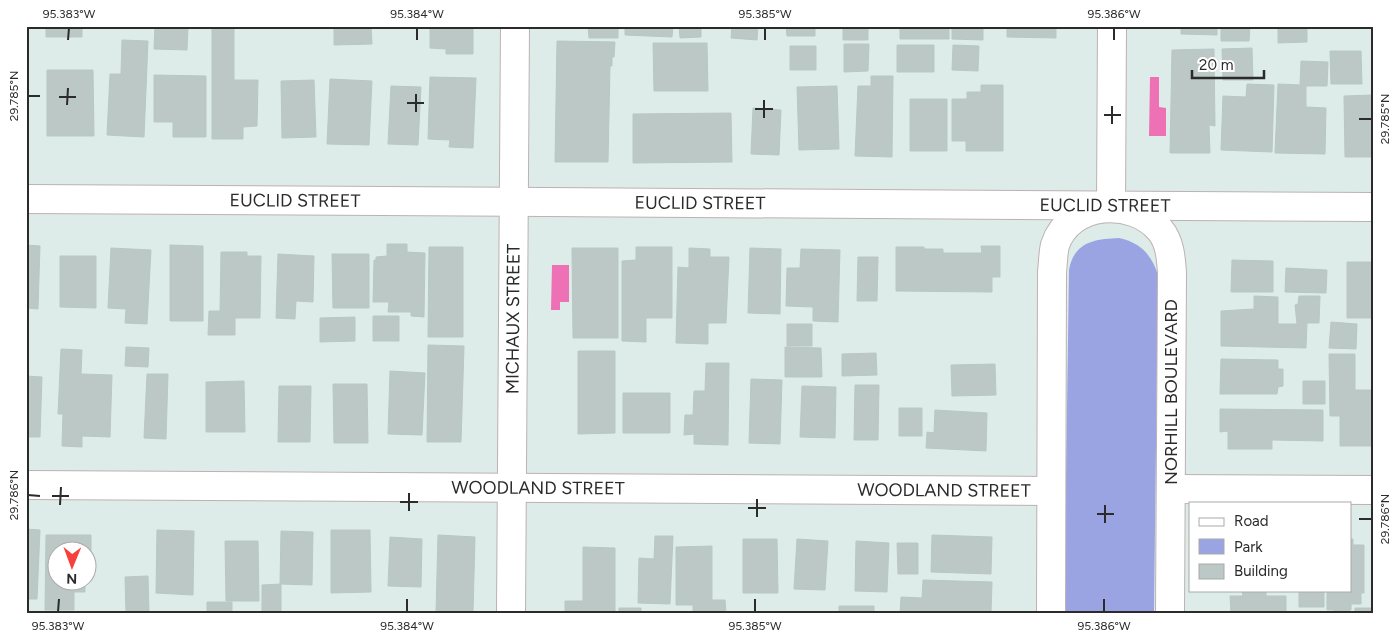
<svg xmlns="http://www.w3.org/2000/svg" width="1399" height="639" viewBox="0 0 1399 639" font-family="Figtree,sans-serif">
	<style>
		.green { fill: #9aa4e2 }
		.water { fill: #ed71b4 }
		.building { fill: #bcc8c5; stroke: #b6c8c5 }
		.lines { fill: none; stroke-linecap: round; stroke-linejoin: round }
		.street-casing { stroke: #beb1b1; stroke-width: 30 }
		.secondary-casing { stroke: #beb1b1; stroke-width: 30 }
		.street { stroke: #fff; stroke-width: 28 }
		.secondary { stroke: #fff; stroke-width: 28 }
		.ticks { fill: none; stroke: #2b2b2b; stroke-width: 2 }
		.labels { text-anchor: middle; dominant-baseline: central; stroke-width: 5; stroke-linejoin: round; paint-order: stroke }
		.street-label { font-size: 18px; fill: #2b2b2b; stroke: #fff }
		.neatline { fill: none; stroke: #2b2b2b; stroke-width: 2 }
		.ticks-label { font-size: 12px; text-anchor: middle; fill: #2b2b2b }
	</style>
	<rect width="100%" height="100%" fill="#ddece9"/>
	<!-- green -->
	<path class="green" d="M1119 238C1141 243 1151 254 1158 275L1154 613H1064L1069 270C1074 242 1094 239 1119 238Z"/>
	<!-- water -->
	<path class="water" d="M1150 77H1159V107L1166 108V136H1149Z
		M552 265H569V302H560V310H551Z"/>
	<!-- building -->
	<path class="building" d="M46 26H82V37H46Z
		M155 26H188L187 50 154 49Z
		M212 26H234V80H258L257 126 243 127V139H212Z
		M334 26H371L372 44 334 45Z
		M430 26H473V54H446V49L430 48Z
		M588 26H618V38H589Z
		M625 26H673L672 37 625 35Z
		M679 26H701V37L680 38Z
		M732 26H758L757 40 731 38Z
		M786 26H815V36H787Z
		M843 26H868V40H843Z
		M900 26H949V39H900Z
		M952 26H983V40L952 39Z
		M1007 26H1056V38L1007 37Z
		M1181 26H1217V35L1181 34Z
		M1221 26H1250L1249 41H1221Z
		M1278 26H1307V42L1278 43Z
		M122 40 148 41 144 137 107 135 110 74H121Z
		M557 41 615 42 614 57H612V66H610L608 162H555Z
		M653 43H707L708 91H654Z
		M844 44H869L868 71 844 72Z
		M897 45H934V72H897Z
		M953 45 979 46 978 71 952 70Z
		M790 46H816V70H790Z
		M1252 48 1253 80H1223L1222 49Z
		M1214 49 1215 126 1209 125 1210 153H1170L1172 50Z
		M1330 51H1361L1362 84H1331Z
		M1301 61 1328 62 1327 86H1306V107L1326 108 1325 154 1275 153 1278 84 1300 85Z
		M47 70H93L94 136H47Z
		M154 75 206 76V137H173V122H154Z
		M871 76H893L892 157 855 156 858 86H871Z
		M430 77 476 78 473 148 449 147 450 140 428 139Z
		M330 79 372 81 369 145 327 144Z
		M314 80 316 137 282 138 281 81Z
		M1247 84 1274 85 1272 152 1221 150 1223 96 1246 97Z
		M981 85H1003V151H966V141H952V99H967V92H981Z
		M391 86 421 87 418 145 388 144Z
		M837 86 839 149 799 150 797 87Z
		M1373 95V157H1345L1344 96Z
		M910 99H947V151H910Z
		M753 108 781 110 779 155 751 154Z
		M731 113 732 162 633 163V114Z
		M387 244H407V252L425 253 424 317 411 316V312H388L389 302H373L374 260H376V257L387 256Z
		M26 245 40 246 38 309 26 308Z
		M170 245 203 246V321H170Z
		M981 246H1000V277H992V292L896 291V247H924V249H943V253H982Z
		M429 247H463V337H428Z
		M636 247H672V318H646V342L622 341V261L636 260Z
		M111 248 151 250 147 324 125 323 126 309 108 308Z
		M572 248H618V338H573Z
		M689 248 710 249V257H729L726 323H708V344L676 343 678 267 689 268Z
		M750 248 781 249 780 314 748 313Z
		M801 249 840 250 838 322 813 321V307L786 306 787 268H800Z
		M221 252H247V256H261L260 318H235V335H208L209 311H220Z
		M278 254 314 256 313 302 296 301 295 319 276 318Z
		M332 254H369V308H333Z
		M60 256H96V308L60 307Z
		M858 257H878L877 301H857Z
		M1232 260 1273 261V292H1231Z
		M1347 262H1373V318H1347Z
		M1286 268 1327 270 1326 293 1285 292Z
		M1254 296 1278 297V324H1297L1295 305 1298 304 1299 296H1320L1319 323H1307L1306 348 1221 346V311L1254 309Z
		M373 316H399V341H373Z
		M355 317V341L320 342V318Z
		M1331 322 1357 324 1356 349 1329 348Z
		M787 324H812V346H787Z
		M428 345 464 346 461 442H427Z
		M126 347 149 348 148 367 125 366Z
		M785 347 821 348 822 377H785Z
		M61 349 82 350 81 374 112 375 110 437 82 436V447L62 446 63 414H58Z
		M578 351H615V433L578 434Z
		M876 353 877 375 842 376V354Z
		M1329 354H1355V390H1373V446H1340V416H1330Z
		M1221 359 1278 360V369H1283V386L1278 387 1277 394H1220Z
		M706 363H729L728 445 694 444V434L684 435 685 415H693L694 391H705Z
		M995 364 996 395 952 396 951 365Z
		M390 371 425 373 422 435 388 434Z
		M147 374H168L166 439 144 438Z
		M26 376 42 377 40 437H26Z
		M751 379 782 380 780 444 749 443Z
		M244 381 245 432H206V382Z
		M1303 381H1325V404H1303Z
		M333 384H367L368 443H334Z
		M855 385H879L878 440H854Z
		M279 386H311L310 442H278Z
		M802 386 836 387 835 438 800 437Z
		M623 393H670V433H623Z
		M899 408H922V436H899Z
		M1220 409 1323 410V441L1272 440V449H1228V431L1220 432Z
		M935 410 987 413 986 451 926 448 927 432 934 433Z
		M26 529 40 530 37 599H26Z
		M157 530 194 531 193 595 156 593Z
		M331 530H370L371 592 331 593Z
		M281 531 313 532 312 585 280 584Z
		M46 535H91V572H88V552H58V582H85V592H74V610H45Z
		M438 535 475 537 473 613H436Z
		M932 535 992 537 991 574 931 572Z
		M655 536H673L670 604 638 603 639 558 654 559Z
		M390 537 422 539 421 587 388 586Z
		M743 539H777L778 593H743Z
		M797 539 828 541 825 590 794 589Z
		M1350 539H1353V545H1364V593H1361V604H1351V610L1334 613V610H1327V590H1350Z
		M225 541H258L259 601H226Z
		M856 541 889 543 887 592 855 591Z
		M897 543H918V574H898Z
		M712 546V600H725L726 613H693V605H676V547Z
		M583 547 615 548V613H565V601H583Z
		M148 576 149 613H126L125 577Z
		M923 580 992 582 991 613H900L901 597 922 598Z
		M281 584V613H262V585Z
		M1242 590H1266V596H1286V613H1231L1230 596H1243Z
		M1299 590H1324V607H1299Z
		M207 602H232V613H207Z
		M839 606H874V613H839Z
		M619 608H641V613H619Z
		M1355 608H1373V613H1355Z"/>
	<g class="lines">
		<defs>
			<g id="street">
				<path id="s1" d="M26 199 1373 207"/>
				<path d="M1111 206 1112 26"/>
				<path id="s2" d="M26 485 1050 491"/>
				<path d="M1171 489 1373 490"/>
				<path d="M1051 613 1052 272C1053 264 1053 253 1055 245 1070 201 1132 197 1160 230 1170 242 1171 258 1172 273L1170 613"/>
			</g>
			<g id="secondary">
				<path id="s3" d="M511 613 515 26"/>
			</g>
		</defs>
		<!-- street casing -->
		<use href="#street" class="street-casing"/>
		<!-- secondary casing -->
		<use href="#secondary" class="secondary-casing"/>
		<!-- street -->
		<use href="#street" class="street"/>
		<!-- secondary -->
		<use href="#secondary" class="secondary"/>
	</g>
	<!-- ticks -->
	<path class="ticks" d="M68 40 69 28M417 40V28M765 40V28M1114 40V28M28 96H40M59 97H76M407 103H424M67 105 68 88M755 109H773M416 112V94M1104 115H1121M764 118V100M1359 119H1372M1112 124V106M28 495 40 496M52 496H69M400 502H418M60 505 61 487M748 508H766M409 511V493M1097 514H1114M757 517V499M1359 519H1372M1105 523V505M58 612 59 599M407 612V599M755 612V599M1104 612V599"/>
	<g class="labels">
		<!-- street labels -->
		<g class="street-label">
			<text stroke="none"><textPath href="#s1" startOffset="269">EUCLID STREET</textPath></text>
			<text stroke="none"><textPath href="#s1" startOffset="674">EUCLID STREET</textPath></text>
			<text stroke="none"><textPath href="#s1" startOffset="1079">EUCLID STREET</textPath></text>
			<text stroke="none"><textPath href="#s3" startOffset="294">MICHAUX STREET</textPath></text>
			<text transform="translate(1171 392) rotate(-90)">NORHILL BOULEVARD</text>
			<text stroke="none"><textPath href="#s2" startOffset="512">WOODLAND STREET</textPath></text>
			<text stroke="none"><textPath href="#s2" startOffset="918">WOODLAND STREET</textPath></text>
		</g>
	</g>
	<!-- border -->
	<rect width="1399" height="639" fill="none" stroke="#ffffff" stroke-width="55"/>
	<!-- legend -->
	<rect x="1189" y="502" width="162" height="90" fill="#ffffff" stroke="#aaaaaa"/>
	<rect x="1199" y="518" width="25" height="8" fill="#ffffff" stroke="#aaaaaa"/>
	<text x="1234" y="526" font-size="15" fill="#2b2b2b">Road</text>
	<rect x="1199" y="539" width="25" height="15" fill="#9aa4e2" stroke="#aaaaaa"/>
	<text x="1234" y="552" font-size="15" fill="#2b2b2b">Park</text>
	<rect x="1199" y="564" width="25" height="15" fill="#bcc8c5" stroke="#aaaaaa"/>
	<text x="1234" y="576" font-size="15" fill="#2b2b2b">Building</text>
	<!-- north arrow -->
	<g transform="translate(72 566) rotate(181)"><circle r="24" fill="#ffffff" stroke="#aaaaaa"/>
	<path d="M0-4L9 19L0 12L-9 19Z" fill="#f8403e"/>
	<text y="-8" font-size="14" font-weight="bold" text-anchor="middle" fill="#2b2b2b">N</text>
	</g>
	<!-- scale -->
	<path d="M1192 70v8h72v-8" fill="none" stroke="#2b2b2b" stroke-width="2.5"/>
	<text x="1199" y="70" font-size="15" fill="#2b2b2b" stroke="#ffffff" stroke-width="4" paint-order="stroke">20 m</text>
	<rect x="28" y="28" width="1344" height="584" class="neatline"/>
	<g class="ticks-label">
		<text x="69" y="18">95.383°W</text>
		<text x="417" y="18">95.384°W</text>
		<text x="765" y="18">95.385°W</text>
		<text x="1114" y="18">95.386°W</text>
		<text transform="translate(14 96) rotate(-90)" y="4">29.785°N</text>
		<text transform="translate(1385 119) rotate(-90)" y="4">29.785°N</text>
		<text transform="translate(14 495) rotate(-90)" y="4">29.786°N</text>
		<text transform="translate(1385 519) rotate(-90)" y="4">29.786°N</text>
		<text x="58" y="630">95.383°W</text>
		<text x="407" y="630">95.384°W</text>
		<text x="755" y="630">95.385°W</text>
		<text x="1104" y="630">95.386°W</text>
	</g>
</svg>
